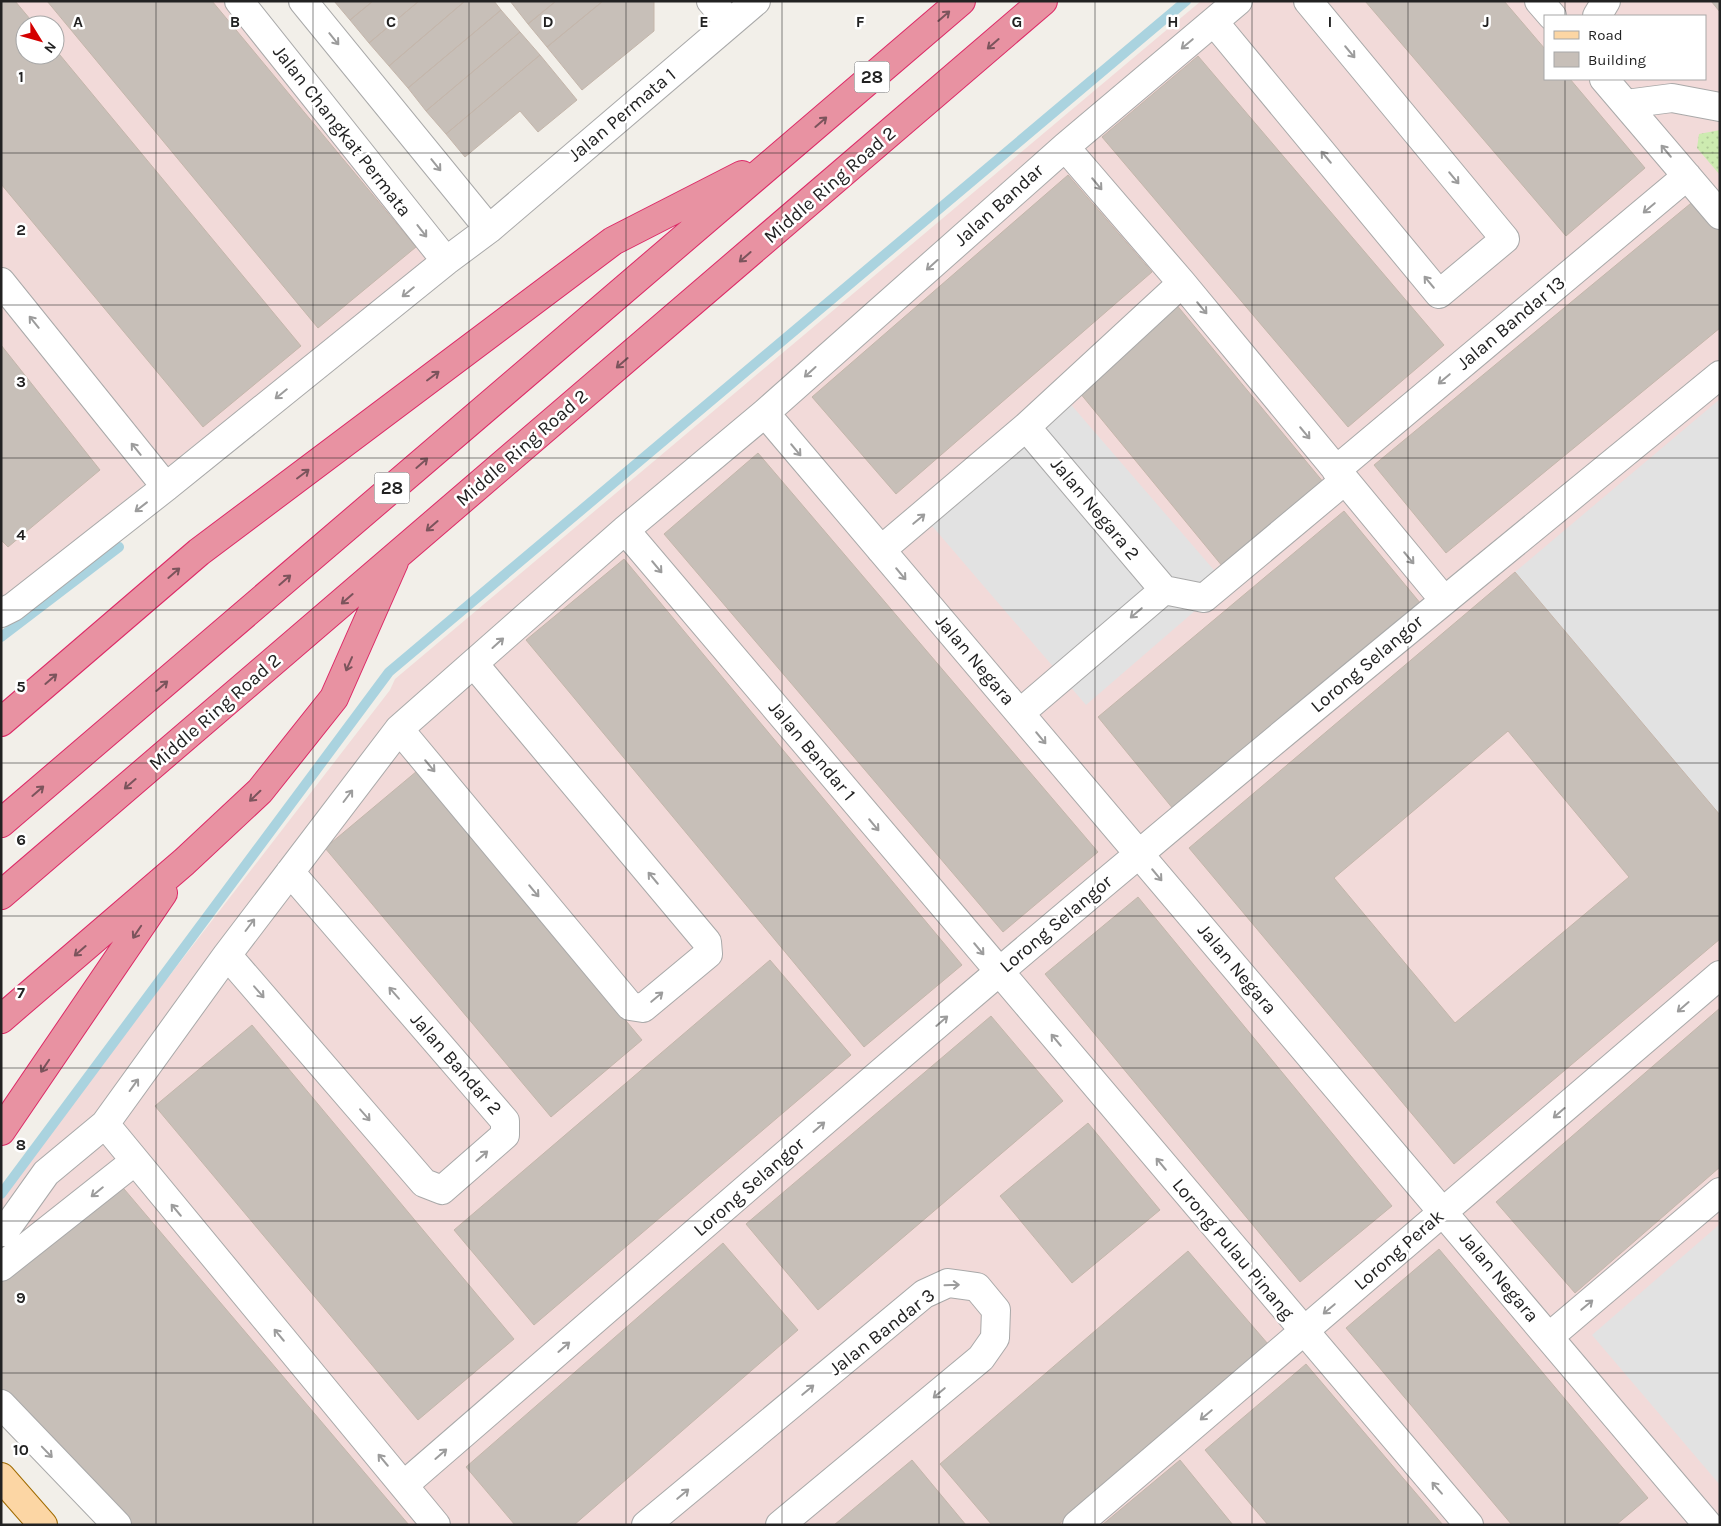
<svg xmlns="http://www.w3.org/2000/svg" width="1721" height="1526" viewBox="0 0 1721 1526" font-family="Karla,sans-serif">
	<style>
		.commercial { fill: #f2dad9; fill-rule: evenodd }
		.grass { fill: url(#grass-dots) }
		.parking { fill: #e2e2e2 }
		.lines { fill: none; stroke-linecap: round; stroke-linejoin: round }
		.stream { stroke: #aad3df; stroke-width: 10 }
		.building { fill: #c7bfb8; stroke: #c4b6ab; fill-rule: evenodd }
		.minor-casing { stroke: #a9a9a9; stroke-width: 30 }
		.major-casing { stroke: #a06b00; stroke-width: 30 }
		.highway-casing { stroke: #dc2a67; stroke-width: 30 }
		.minor { stroke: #fff; stroke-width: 28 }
		.major { stroke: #fcd6a4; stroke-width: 28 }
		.highway { stroke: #e892a2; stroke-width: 28 }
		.oneway { stroke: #7b545c }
		.oneway2 { stroke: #9c9c9c }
		.grid { fill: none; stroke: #222; stroke-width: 1; stroke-opacity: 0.55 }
		.labels { text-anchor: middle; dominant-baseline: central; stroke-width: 5; stroke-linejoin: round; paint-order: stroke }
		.shield { fill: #fff; stroke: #646464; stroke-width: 1 }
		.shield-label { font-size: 18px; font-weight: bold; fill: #222 }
		.street-label { font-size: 19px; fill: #222; stroke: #fff }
		.grid-label { font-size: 16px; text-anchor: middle; font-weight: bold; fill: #222; stroke: #fff; stroke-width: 5; stroke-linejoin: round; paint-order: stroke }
	</style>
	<defs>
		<pattern id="grass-dots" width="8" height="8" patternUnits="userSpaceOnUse" patternTransform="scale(1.25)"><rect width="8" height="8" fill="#cdebb0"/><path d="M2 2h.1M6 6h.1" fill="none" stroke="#b0c997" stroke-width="1.8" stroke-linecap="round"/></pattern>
	</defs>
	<rect width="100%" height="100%" fill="#f2efe9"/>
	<!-- commercial -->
	<path class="commercial" d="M1 1H224L430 258 1 599ZM25 25H55V55H25Z
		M1201 1H1720V1525H99L1 1422V1194L390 690 395 679ZM1545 16H1705V79H1545Z"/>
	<!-- grass -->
	<path class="grass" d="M1720 130V175L1697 148 1699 134Z"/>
	<!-- parking -->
	<path class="parking" d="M1720 399V815L1515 572Z
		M1067 400 1226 584 1086 705 927 520Z
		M1720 1224V1485L1592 1335Z"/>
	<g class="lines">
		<!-- stream -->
		<path class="stream" d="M1 637 119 547
			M1 1194 389 672 1186 1"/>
	</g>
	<!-- building -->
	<path class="building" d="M1 1H15L35 25H25V55H55V49L301 346 203 427 1 184Z
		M47 1H212L416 247 318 328Z
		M334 1H373L350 20Z
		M373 1H419L369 43 350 20Z
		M419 1H465L389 66 369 43Z
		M465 1H494L501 10 408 88 389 66Z
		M510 1H556L528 24Z
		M556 1H603L547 47 528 24Z
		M603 1H654V31L582 90 547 47Z
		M1365 1H1504L1545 49V79H1570L1645 168 1566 236Z
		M1711 1H1720V12Z
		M501 10 520 32 426 111 408 88Z
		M520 32 540 55 446 134 426 111Z
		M540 55 577 100 538 132 520 111 465 157 446 134Z
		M1198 56 1444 345 1348 427 1102 137Z
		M1068 175 1152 272 896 494 812 397Z
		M1696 199 1720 228V328L1446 553 1374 465Z
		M1175 303 1324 483 1223 567 1075 387Z
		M1 345 100 470 8 547 1 540Z
		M758 453 1098 852 1003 932 664 534Z
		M1344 511 1421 604 1174 810 1098 717Z
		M624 559 962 965 864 1047 526 640Z
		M1515 572 1720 815V939L1454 1164 1189 848ZM1508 731 1629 877 1455 1023 1334 878Z
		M417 771 642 1040 551 1117 325 848Z
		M1138 897 1392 1206 1300 1282 1045 974Z
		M770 960 851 1055 534 1325 454 1230Z
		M1720 1008V1167L1575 1293 1496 1202Z
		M991 1016 1063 1101 818 1310 746 1224Z
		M252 1025 514 1339 418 1420 155 1106Z
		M1088 1123 1160 1210 1072 1283 1000 1196Z
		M119 1183 409 1525H130L1 1391V1276Z
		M723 1243 798 1330 574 1525H515L466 1467Z
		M1439 1249 1648 1498 1616 1525H1512L1346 1328Z
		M1188 1251 1268 1344 1058 1525H992L940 1464Z
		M1306 1364 1443 1525H1268L1205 1450Z
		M912 1460 966 1525H834Z
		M1180 1460 1233 1525H1102Z"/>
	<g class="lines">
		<defs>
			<path id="minor" d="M239 1 446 261
				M303 1 489 229
				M711 1 730 23
				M1539 1 1552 16
				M1597 16 1606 1
				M1214 22 1439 294 1505 239 1308 1
				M1604 79 1720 215
				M1626 104 1672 98 1720 107
				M1065 147 1182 283 1444 600
				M1 282 166 487
				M765 413 1708 1525
				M1026 427 1182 283
				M1336 470 1687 176
				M625 530 1469 1525
				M881 550 1026 427 1164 590 1020 713
				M1164 590 1204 598 1344 481
				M1 613 13 607 166 487 446 261 489 229 756 1
				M399 729 630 1006 643 1008 708 954 707 942 474 664
				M227 955 424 1183 442 1190 505 1135V1121L290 872
				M105 1124 436 1525
				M4 1232 46 1173 105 1124 227 955 399 729 625 530 765 413 1065 147 1238 1
				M1 1267 135 1161
				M1549 1337 1720 1192
				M1 1404 117 1525
				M404 1485C648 1274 891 1061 1139 854 1331 692 1526 534 1720 375
				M646 1525 924 1294 948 1283 977 1287 996 1310 995 1338 981 1358 780 1525
				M1077 1525 1720 975"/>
			<path id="major" d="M1 1477 43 1525"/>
			<path id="highway" d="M1 722 199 552 613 241 742 175
				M1 823 961 1
				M1 895 1043 1
				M1 1019 184 862 260 791 334 698 394 562
				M1 1131 163 893"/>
		</defs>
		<!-- minor casing -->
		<use href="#minor" class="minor-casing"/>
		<!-- major casing -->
		<use href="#major" class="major-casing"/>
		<!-- highway casing -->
		<use href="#highway" class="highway-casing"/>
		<!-- minor -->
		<use href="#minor" class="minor"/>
		<!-- major -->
		<use href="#major" class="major"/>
		<!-- highway -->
		<use href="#highway" class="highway"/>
	</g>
	<!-- one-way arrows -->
	<defs><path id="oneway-shaft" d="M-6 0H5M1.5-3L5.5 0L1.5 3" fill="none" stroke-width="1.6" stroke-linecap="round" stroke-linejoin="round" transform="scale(1.25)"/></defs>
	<g class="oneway">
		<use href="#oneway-shaft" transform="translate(944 16) rotate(-41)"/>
		<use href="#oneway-shaft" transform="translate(993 44) rotate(139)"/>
		<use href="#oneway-shaft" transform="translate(821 122) rotate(-41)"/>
		<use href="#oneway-shaft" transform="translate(745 257) rotate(139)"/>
		<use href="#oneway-shaft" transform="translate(622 363) rotate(139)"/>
		<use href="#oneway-shaft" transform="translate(433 376) rotate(-37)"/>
		<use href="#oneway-shaft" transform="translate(422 463) rotate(-41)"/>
		<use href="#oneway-shaft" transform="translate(303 474) rotate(-37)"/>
		<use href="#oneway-shaft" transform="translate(432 526) rotate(139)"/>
		<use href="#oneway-shaft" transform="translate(174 573) rotate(-41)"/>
		<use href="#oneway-shaft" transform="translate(285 580) rotate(-41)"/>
		<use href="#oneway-shaft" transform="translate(347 599) rotate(139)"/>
		<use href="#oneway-shaft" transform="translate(349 664) rotate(114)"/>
		<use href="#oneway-shaft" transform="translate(51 679) rotate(-41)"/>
		<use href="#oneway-shaft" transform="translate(162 686) rotate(-41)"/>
		<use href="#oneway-shaft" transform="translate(130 784) rotate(139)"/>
		<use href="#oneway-shaft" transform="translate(38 791) rotate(-41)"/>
		<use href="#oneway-shaft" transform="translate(255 796) rotate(136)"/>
		<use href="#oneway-shaft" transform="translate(137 932) rotate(124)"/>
		<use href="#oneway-shaft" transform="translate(80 951) rotate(139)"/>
		<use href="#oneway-shaft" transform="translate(45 1066) rotate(124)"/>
	</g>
	<g class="oneway2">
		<use href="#oneway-shaft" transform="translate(334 39) rotate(51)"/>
		<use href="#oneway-shaft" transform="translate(1187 44) rotate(140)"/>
		<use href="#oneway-shaft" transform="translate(1350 52) rotate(50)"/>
		<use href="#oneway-shaft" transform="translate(1666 151) rotate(-130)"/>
		<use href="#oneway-shaft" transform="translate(1326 157) rotate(-130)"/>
		<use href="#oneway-shaft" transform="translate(436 165) rotate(51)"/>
		<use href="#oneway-shaft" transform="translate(1454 178) rotate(50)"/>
		<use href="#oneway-shaft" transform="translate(1097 184) rotate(50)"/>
		<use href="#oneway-shaft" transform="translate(1649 208) rotate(140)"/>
		<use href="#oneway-shaft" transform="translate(422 231) rotate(52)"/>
		<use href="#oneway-shaft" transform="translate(932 265) rotate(138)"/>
		<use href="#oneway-shaft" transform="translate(1429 282) rotate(-130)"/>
		<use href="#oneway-shaft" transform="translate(408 292) rotate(141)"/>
		<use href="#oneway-shaft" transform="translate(1202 308) rotate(50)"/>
		<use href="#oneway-shaft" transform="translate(34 322) rotate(-129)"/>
		<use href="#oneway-shaft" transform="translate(810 372) rotate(138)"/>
		<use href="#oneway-shaft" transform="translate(1444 379) rotate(140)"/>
		<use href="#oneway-shaft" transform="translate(281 394) rotate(141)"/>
		<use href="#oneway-shaft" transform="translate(1305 433) rotate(50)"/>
		<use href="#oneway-shaft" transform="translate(136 449) rotate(-129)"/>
		<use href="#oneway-shaft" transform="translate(796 450) rotate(50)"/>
		<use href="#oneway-shaft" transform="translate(141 507) rotate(142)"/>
		<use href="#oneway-shaft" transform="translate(919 519) rotate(-40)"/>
		<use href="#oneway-shaft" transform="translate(1409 558) rotate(50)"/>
		<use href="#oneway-shaft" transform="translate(657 567) rotate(50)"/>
		<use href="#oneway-shaft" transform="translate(901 574) rotate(50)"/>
		<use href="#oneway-shaft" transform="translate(1136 613) rotate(140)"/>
		<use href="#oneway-shaft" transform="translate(498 643) rotate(-42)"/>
		<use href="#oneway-shaft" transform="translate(1041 738) rotate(50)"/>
		<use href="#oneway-shaft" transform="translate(430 766) rotate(50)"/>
		<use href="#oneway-shaft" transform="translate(348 796) rotate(-53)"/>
		<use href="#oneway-shaft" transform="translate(874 825) rotate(50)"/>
		<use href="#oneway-shaft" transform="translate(1157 875) rotate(50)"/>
		<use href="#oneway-shaft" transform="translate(653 878) rotate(-130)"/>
		<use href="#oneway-shaft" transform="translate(534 891) rotate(50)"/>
		<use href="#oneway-shaft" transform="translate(250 925) rotate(-53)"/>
		<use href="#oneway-shaft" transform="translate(979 949) rotate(50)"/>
		<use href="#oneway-shaft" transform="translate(259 992) rotate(49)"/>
		<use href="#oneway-shaft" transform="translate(394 993) rotate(-131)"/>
		<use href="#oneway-shaft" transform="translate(657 997) rotate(-40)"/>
		<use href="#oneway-shaft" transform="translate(1683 1007) rotate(139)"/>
		<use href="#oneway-shaft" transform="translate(942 1021) rotate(-41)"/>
		<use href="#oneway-shaft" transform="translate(1056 1040) rotate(-130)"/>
		<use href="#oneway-shaft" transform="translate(134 1085) rotate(-54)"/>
		<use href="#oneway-shaft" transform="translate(1559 1113) rotate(139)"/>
		<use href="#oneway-shaft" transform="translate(365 1115) rotate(49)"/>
		<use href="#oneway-shaft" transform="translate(819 1127) rotate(-41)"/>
		<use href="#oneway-shaft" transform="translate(482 1156) rotate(-41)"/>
		<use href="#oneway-shaft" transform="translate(1161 1164) rotate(-130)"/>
		<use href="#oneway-shaft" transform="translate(97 1192) rotate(141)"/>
		<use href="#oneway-shaft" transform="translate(176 1210) rotate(-130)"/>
		<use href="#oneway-shaft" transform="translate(952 1285) rotate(-2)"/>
		<use href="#oneway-shaft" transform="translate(1587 1305) rotate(-40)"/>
		<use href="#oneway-shaft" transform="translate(1329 1309) rotate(140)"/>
		<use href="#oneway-shaft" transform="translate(279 1335) rotate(-130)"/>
		<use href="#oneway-shaft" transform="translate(564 1347) rotate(-41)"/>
		<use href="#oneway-shaft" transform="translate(808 1390) rotate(-40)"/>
		<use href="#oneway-shaft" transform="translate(939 1393) rotate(140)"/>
		<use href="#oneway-shaft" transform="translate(1206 1415) rotate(140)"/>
		<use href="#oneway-shaft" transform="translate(47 1452) rotate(46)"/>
		<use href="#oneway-shaft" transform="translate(441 1454) rotate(-41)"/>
		<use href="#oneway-shaft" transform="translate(383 1460) rotate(-130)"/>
		<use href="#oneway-shaft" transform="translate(1437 1488) rotate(-131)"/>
		<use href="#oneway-shaft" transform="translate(683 1494) rotate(-40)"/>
	</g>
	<!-- grid -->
	<path class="grid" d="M156 1V1525M313 1V1525M469 1V1525M626 1V1525M782 1V1525M939 1V1525M1095 1V1525M1252 1V1525M1408 1V1525M1565 1V16M1565 79V1525M1 153H1720M1 305H1720M1 458H1720M1 610H1720M1 763H1720M1 916H1720M1 1068H1720M1 1221H1720M1 1373H1720"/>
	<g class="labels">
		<!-- shield labels -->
		<g class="shield">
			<rect x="854.5" y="61.5" width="35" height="31" rx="4"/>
			<rect x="374.5" y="472.5" width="35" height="31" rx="4"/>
		</g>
		<g class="shield-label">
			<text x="872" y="77">28</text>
			<text x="392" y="488">28</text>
		</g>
		<!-- street labels -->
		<g class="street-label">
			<text transform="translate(622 115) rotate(-40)">Jalan Permata 1</text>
			<text transform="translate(342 131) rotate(52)">Jalan Changkat Permata</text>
			<text transform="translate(830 185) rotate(-41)">Middle Ring Road 2</text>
			<text transform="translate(999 205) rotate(-42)">Jalan Bandar</text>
			<text transform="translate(1511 323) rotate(-40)">Jalan Bandar 13</text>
			<text transform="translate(522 448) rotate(-41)">Middle Ring Road 2</text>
			<text transform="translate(1095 509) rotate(50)">Jalan Negara 2</text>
			<text transform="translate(975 660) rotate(50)">Jalan Negara</text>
			<text transform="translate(1367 664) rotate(-40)">Lorong Selangor</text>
			<text transform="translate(215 712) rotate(-41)">Middle Ring Road 2</text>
			<text transform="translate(812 751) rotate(50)">Jalan Bandar 1</text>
			<text transform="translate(1056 924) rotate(-40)">Lorong Selangor</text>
			<text transform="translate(1237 969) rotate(50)">Jalan Negara</text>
			<text transform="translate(456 1064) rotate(49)">Jalan Bandar 2</text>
			<text transform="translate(749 1187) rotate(-41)">Lorong Selangor</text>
			<text transform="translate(1233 1249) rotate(50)">Lorong Pulau Pinang</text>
			<text transform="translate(1399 1250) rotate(-41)">Lorong Perak</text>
			<text transform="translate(1499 1277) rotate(50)">Jalan Negara</text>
			<text transform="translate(882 1332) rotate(-38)">Jalan Bandar 3</text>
		</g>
	</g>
	<g class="grid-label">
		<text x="78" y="27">A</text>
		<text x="235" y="27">B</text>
		<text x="391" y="27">C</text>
		<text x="548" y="27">D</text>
		<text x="704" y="27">E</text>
		<text x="860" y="27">F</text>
		<text x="1017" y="27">G</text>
		<text x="1173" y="27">H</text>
		<text x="1330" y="27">I</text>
		<text x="1486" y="27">J</text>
		<text x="21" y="82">1</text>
		<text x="21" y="235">2</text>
		<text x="21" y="387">3</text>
		<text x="21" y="540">4</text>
		<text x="21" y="692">5</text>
		<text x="21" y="845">6</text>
		<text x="21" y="998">7</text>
		<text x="21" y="1150">8</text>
		<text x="21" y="1303">9</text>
		<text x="21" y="1455">10</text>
	</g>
	<!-- border -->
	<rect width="1721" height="1526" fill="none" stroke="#222222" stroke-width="5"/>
	<!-- legend -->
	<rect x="1544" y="15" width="162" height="65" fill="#ffffff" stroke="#a7a7a7"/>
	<rect x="1554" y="31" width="25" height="8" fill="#fcd6a4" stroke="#a7a7a7"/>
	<text x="1588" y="40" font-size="15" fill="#222222">Road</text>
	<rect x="1554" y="52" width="25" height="15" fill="#c7bfb8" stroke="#a7a7a7"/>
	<text x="1588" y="65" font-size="15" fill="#222222">Building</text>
	<!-- north arrow -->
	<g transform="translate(40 40) rotate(127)"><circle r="24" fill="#ffffff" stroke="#a7a7a7"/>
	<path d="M0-4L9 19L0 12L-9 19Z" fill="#d40000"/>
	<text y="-8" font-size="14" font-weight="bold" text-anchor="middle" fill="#222222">N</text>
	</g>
</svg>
